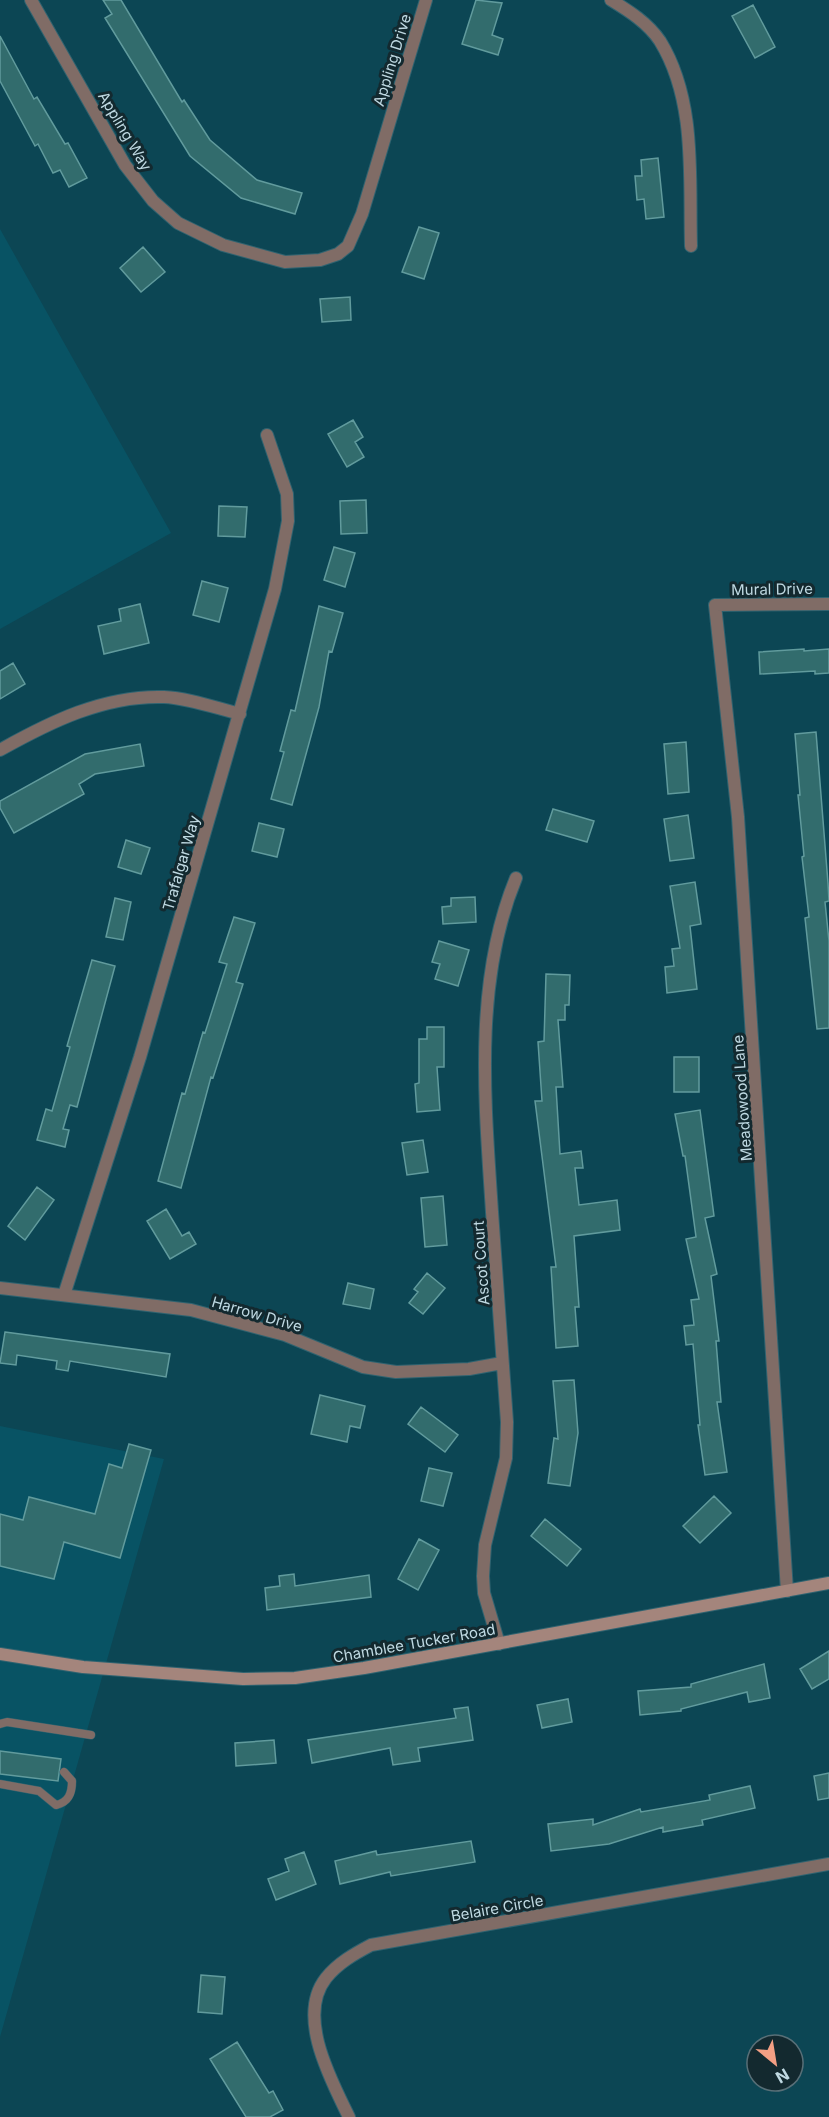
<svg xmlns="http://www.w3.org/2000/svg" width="829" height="2117" viewBox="0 0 829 2117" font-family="Inter,sans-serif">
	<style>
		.built { fill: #085364 }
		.building { fill: #326c6d; stroke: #619b9d; stroke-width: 1.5 }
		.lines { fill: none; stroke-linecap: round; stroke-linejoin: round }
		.service-casing { stroke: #306370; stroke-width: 9 }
		.minor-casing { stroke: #306370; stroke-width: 14 }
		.secondary-casing { stroke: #306370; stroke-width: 14 }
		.service { stroke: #806c66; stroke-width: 8 }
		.minor { stroke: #806c66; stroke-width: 12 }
		.secondary { stroke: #a4857c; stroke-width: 12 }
		.labels { text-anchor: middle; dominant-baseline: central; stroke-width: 6; stroke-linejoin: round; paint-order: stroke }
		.street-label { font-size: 15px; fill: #bfd9e2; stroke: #13292f }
	</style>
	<rect width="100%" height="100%" fill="#0c4654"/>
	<!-- built -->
	<path class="built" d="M0 229 171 533 0 629Z
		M0 1426 164 1459 0 2037Z"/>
	<!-- building -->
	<path class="building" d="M103 0H121L182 102 184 100 210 140 257 180 302 193 295 214 241 198 190 156 105 18 112 14Z
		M476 0 502 3 492 35 503 39 498 55 462 44Z
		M753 5 775 47 755 58 732 16Z
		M0 36 34 99 37 97 65 144 68 143 87 178 69 187 60 170 53 173 38 144 35 146 0 81Z
		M658 158 664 217 646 219 644 199 637 200 635 176H642L641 160Z
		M419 227 439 233 424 279 402 272Z
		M143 247 165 272 141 292 120 268Z
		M350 297 351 320 322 322 320 299Z
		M353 420 363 437 355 442 364 457 347 467 328 434Z
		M366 500 367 533 341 534 340 501Z
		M219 506 247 507 245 537 218 536Z
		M334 547 355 553 345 587 324 580Z
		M202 581 228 588 219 622 193 615Z
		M140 604 149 643 104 654 98 626 121 621 119 609Z
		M319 606 343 613 332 652 329 651 319 707 292 805 271 799 284 752 280 751 291 710 295 711Z
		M804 649V651L829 649V673L815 674V671L760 674 759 652Z
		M13 663 25 684 0 699V671Z
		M816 732 828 883 829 901 825 902 829 941V1028L817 1029 805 918 809 917 802 857 804 856 798 795H800L795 734Z
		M686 742 689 792 668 794 664 744Z
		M140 744 144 766 95 774 79 784 84 794 14 833 0 808V801L85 754Z
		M553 809 594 821 587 842 546 830Z
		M688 815 694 858 670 861 664 819Z
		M259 823 284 829 277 857 252 851Z
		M126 840 150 848 141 874 118 867Z
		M695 882 701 924 690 926 697 989 667 993 665 967 674 966 672 949 680 948 670 886Z
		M475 897 476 922 443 924 442 907 451 906V898Z
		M115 898 131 902 123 940 106 937Z
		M234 917 255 923 236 982 243 984 213 1078 211 1077 181 1188 158 1181 182 1093 185 1094 203 1032 205 1033 227 964 219 962Z
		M439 941 469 950 458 986 435 979 440 964 432 962Z
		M92 960 115 966 77 1107 70 1105 63 1129 69 1130 65 1147 37 1140 46 1109 52 1111 70 1047 67 1046Z
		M546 974 570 975 569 1005H565V1020H558L563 1087H556L560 1154 581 1151 583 1168H575L579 1205 617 1200 620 1230 574 1236 579 1307H575L578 1346 556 1348 551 1267H556L535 1101H542L538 1042 544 1041Z
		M427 1027H444V1067H437L440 1110 417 1112 415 1084 419 1083V1039H427Z
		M674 1057H699V1092H674Z
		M700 1110 714 1216 705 1218 717 1274 711 1276 719 1341H716L721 1402H717L727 1472 705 1475 698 1425H700L693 1344 686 1345 684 1326 694 1325 691 1300 699 1299 686 1239 696 1237 685 1156H683L675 1114Z
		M423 1140 428 1172 407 1175 402 1143Z
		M37 1187 54 1200 25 1240 8 1226Z
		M443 1196 447 1245 425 1247 421 1198Z
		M166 1209 182 1236 189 1232 196 1244 170 1259 147 1221Z
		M427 1273 445 1288 423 1314 409 1303 418 1292 414 1289Z
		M348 1283 374 1289 370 1309 343 1304Z
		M5 1332 170 1354 166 1377 70 1361 68 1371 56 1369 57 1361 17 1355 16 1365 0 1363Z
		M574 1380 578 1433 570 1486 548 1483 554 1438 558 1439 553 1381Z
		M320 1395 365 1406 360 1428 350 1426 347 1442 311 1434Z
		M421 1407 458 1435 445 1452 408 1424Z
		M129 1444 151 1450 120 1558 64 1542 54 1579 0 1566V1514L23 1520 29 1497 95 1514 109 1464 122 1468Z
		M429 1468 452 1473 443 1506 421 1501Z
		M714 1496 731 1513 700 1543 683 1526Z
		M545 1519 581 1549 567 1566 531 1536Z
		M419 1539 439 1550 418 1590 398 1579Z
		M294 1574 295 1586 369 1575 371 1597 267 1610 265 1588 280 1586 279 1576Z
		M829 1651V1679L812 1689 800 1669Z
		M764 1664 770 1698 749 1702 747 1692 681 1709V1711L640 1715 638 1691 691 1687V1684Z
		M568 1699 572 1722 542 1728 537 1705Z
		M468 1707 473 1740 418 1748 420 1761 393 1765 390 1748 312 1763 308 1740 456 1718 454 1709Z
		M274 1740 276 1763 236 1766 235 1743Z
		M0 1751 61 1759 58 1781 0 1774Z
		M829 1773V1798L818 1800 814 1776Z
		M750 1786 755 1808 702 1820 703 1825 663 1832V1827L609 1844 551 1851 548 1824 593 1819V1825L640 1809 641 1812 710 1800 709 1795Z
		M471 1841 475 1862 391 1876 390 1872 340 1884 335 1861 376 1851 377 1855Z
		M304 1852 316 1884 276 1900 268 1879 289 1871 285 1859Z
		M201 1975 225 1977 222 2014 198 2012Z
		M237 2042 269 2093 273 2091 283 2110 270 2117H246L210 2059Z"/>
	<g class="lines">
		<defs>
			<path id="service" d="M0 1724 7 1722 91 1735
				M0 1784 39 1791 56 1805C69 1802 72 1793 72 1781L64 1772"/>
			<path id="minor" d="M31 0 125 165 153 201 178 223 223 245 285 262 320 260 338 254 348 246 362 214 426 0
				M611 0C629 11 648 23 660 41 697 101 689 179 691 246
				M0 750C50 722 104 695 164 697 188 698 216 708 240 714
				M0 1288 191 1310 285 1335 363 1367 396 1372 469 1369 502 1363
				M64 1295 140 1057 275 589 288 521 287 494 267 435
				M787 1591 738 817 715 605 829 604
				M499 1644 484 1593 483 1576 485 1545 506 1458 507 1422C502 1352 497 1282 492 1212 485 1103 473 982 516 878
				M349 2117C331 2080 296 2016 326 1978 338 1963 354 1954 371 1945L829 1864"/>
			<path id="secondary" d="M0 1654 83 1667 243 1679 295 1678 364 1668 829 1583"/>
		</defs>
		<!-- service casing -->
		<use href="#service" class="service-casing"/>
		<!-- minor casing -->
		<use href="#minor" class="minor-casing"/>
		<!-- secondary casing -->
		<use href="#secondary" class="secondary-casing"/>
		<!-- service -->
		<use href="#service" class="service"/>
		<!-- minor -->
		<use href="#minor" class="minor"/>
		<!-- secondary -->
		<use href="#secondary" class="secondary"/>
	</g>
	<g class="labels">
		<!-- street labels -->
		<g class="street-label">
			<text transform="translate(392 60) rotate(-73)">Appling Drive</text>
			<text transform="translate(125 131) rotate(59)">Appling Way</text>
			<text transform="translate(772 589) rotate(-1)">Mural Drive</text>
			<text transform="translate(181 863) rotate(-74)">Trafalgar Way</text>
			<text transform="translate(742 1098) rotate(-94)">Meadowood Lane</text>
			<text transform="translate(481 1263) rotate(-94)">Ascot Court</text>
			<text transform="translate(257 1314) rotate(16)">Harrow Drive</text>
			<text transform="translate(414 1643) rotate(-10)">Chamblee Tucker Road</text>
			<text transform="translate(497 1908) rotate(-10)">Belaire Circle</text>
		</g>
	</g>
	<!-- north arrow -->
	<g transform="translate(775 2063) rotate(150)"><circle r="28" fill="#13292f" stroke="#586f77" stroke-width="1.5"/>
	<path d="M0-4.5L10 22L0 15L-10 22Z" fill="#f39f84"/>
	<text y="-9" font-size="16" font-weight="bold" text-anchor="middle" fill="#bfd9e2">N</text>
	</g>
</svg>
